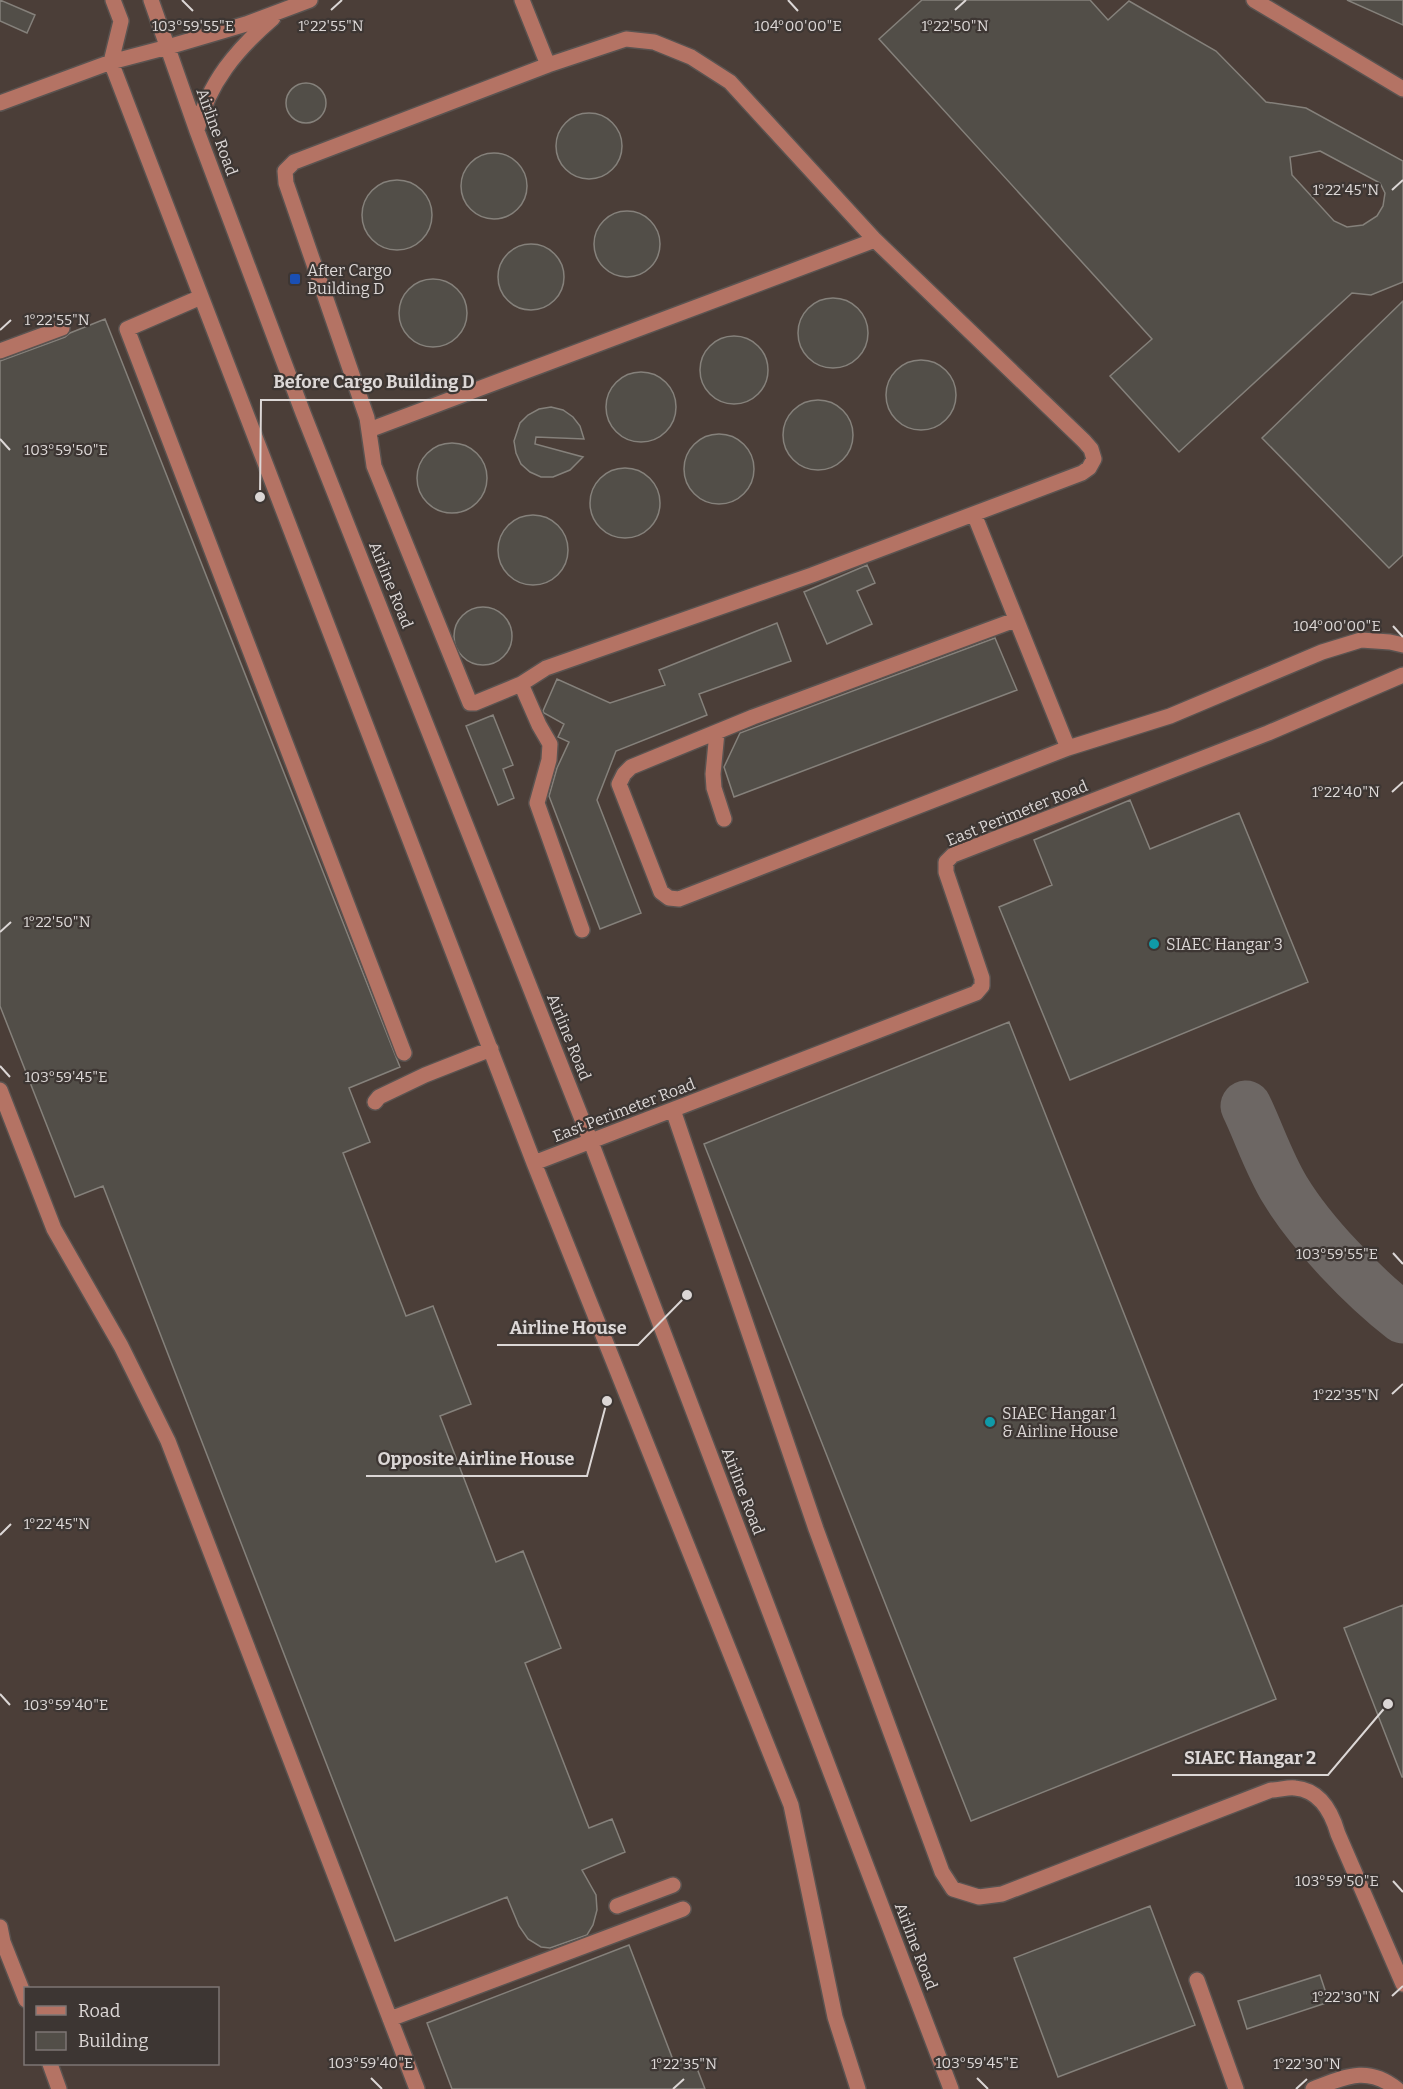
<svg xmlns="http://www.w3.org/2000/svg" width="1403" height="2089" viewBox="0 0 1403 2089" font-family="Bitter,serif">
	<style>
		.built { fill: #4b3e38; fill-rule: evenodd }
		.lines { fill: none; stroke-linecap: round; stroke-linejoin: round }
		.taxiway { stroke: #6d6764; stroke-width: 51 }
		.building { fill: #524e48; stroke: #85817b; stroke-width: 1.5; fill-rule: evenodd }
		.minor-casing { stroke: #5a5350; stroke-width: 18 }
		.minor { stroke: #b47364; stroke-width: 15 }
		.ticks { fill: none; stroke: #dcd7d6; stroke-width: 2 }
		.transit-dot { fill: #1a4fb4; stroke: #3d3633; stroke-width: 2 }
		.culture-dot { fill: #0f9aa8; stroke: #3d3633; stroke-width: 2 }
		.labels { text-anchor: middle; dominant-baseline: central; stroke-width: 4.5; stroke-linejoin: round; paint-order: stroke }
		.street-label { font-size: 16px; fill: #dcd7d6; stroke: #3d3633 }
		.poi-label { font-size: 16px; fill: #dcd7d6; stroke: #3d3633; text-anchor: start }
		.ticks-label { font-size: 15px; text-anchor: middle; fill: #dcd7d6; stroke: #3d3633; stroke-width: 4.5; stroke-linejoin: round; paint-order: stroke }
		.leader { fill: none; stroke: #dcd7d6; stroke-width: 2 }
		.callout-dot { fill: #dcd7d6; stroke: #3d3633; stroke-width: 2 }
		.callout-label { font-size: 18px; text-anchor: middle; font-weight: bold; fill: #dcd7d6; stroke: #3d3633; stroke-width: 4.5; stroke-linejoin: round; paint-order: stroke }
	</style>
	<rect width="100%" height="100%" fill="#3d3633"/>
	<!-- built -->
	<path class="built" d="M0 0H1403V2089H0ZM26 1988H218V2064H26Z"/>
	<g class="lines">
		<!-- taxiway -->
		<path class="taxiway" d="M1246 1106C1259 1133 1269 1164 1285 1190 1311 1233 1363 1287 1403 1318"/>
	</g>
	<!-- building -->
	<path class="building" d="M0 0 35 15 27 33 0 21Z
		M922 0H1090L1108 20 1129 1 1216 51 1266 102 1306 108 1403 161V282L1371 295 1352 293 1179 452 1110 376 1152 339 879 39ZM1320 151 1380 183 1385 193 1383 206 1377 216 1363 225 1347 227 1334 221 1292 175 1290 157Z
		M1347 0H1403V25Z
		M286 103a20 20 0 1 1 40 0a20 20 0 1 1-40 0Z
		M556 146a33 33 0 1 1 66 0a33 33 0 1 1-66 0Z
		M461 186a33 33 0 1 1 66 0a33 33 0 1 1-66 0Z
		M362 215a35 35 0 1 1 70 0a35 35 0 1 1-70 0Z
		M594 244a33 33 0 1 1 66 0a33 33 0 1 1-66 0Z
		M498 277a33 33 0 1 1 66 0a33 33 0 1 1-66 0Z
		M399 313a34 34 0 1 1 68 0a34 34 0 1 1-68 0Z
		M798 333a35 35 0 1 1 70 0a35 35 0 1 1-70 0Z
		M1403 301V555L1389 568 1262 438Z
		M105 319 400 1067 349 1088 370 1142 343 1153 406 1316 433 1306 471 1404 440 1416 496 1562 523 1551 561 1648 525 1663 589 1828 612 1819 625 1852 582 1870 596 1895 597 1910 593 1925 587 1935 550 1948 541 1947 528 1939 519 1926 507 1897 395 1941 103 1186 75 1197 0 1006V361L65 337 70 333Z
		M700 370a34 34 0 1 1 68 0a34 34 0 1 1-68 0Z
		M886 395a35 35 0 1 1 70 0a35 35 0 1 1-70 0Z
		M606 407a35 35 0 1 1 70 0a35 35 0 1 1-70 0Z
		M783 435a35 35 0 1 1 70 0a35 35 0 1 1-70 0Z
		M551 407 563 410 573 417 580 426 584 439 536 437 535 444 583 457 570 470 553 477H541L530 472 521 464 516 453 514 441 520 423 528 415 539 409Z
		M684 469a35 35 0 1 1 70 0a35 35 0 1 1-70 0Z
		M417 478a35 35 0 1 1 70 0a35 35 0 1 1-70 0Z
		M590 503a35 35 0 1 1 70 0a35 35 0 1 1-70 0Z
		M498 550a35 35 0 1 1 70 0a35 35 0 1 1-70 0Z
		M867 565 875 583 857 591 872 624 827 644 804 592Z
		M454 636a29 29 0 1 1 58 0a29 29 0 1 1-58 0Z
		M777 623 791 661 699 694 707 715 616 751 597 800 641 913 600 929 549 796 557 768 569 742 558 737 564 724 544 713 543 711 557 679 610 703 665 685 659 670Z
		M995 638 1017 690 734 797 724 767 740 733Z
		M493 715 513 765 503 769 514 798 498 805 466 726Z
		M1130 800 1150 849 1239 813 1308 982 1070 1080 999 907 1052 885 1034 840Z
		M1009 1022 1276 1699 971 1821 704 1144Z
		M1403 1605V1777H1402L1344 1628Z
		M1150 1906 1195 2025 1058 2077 1014 1958Z
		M629 1945 675 2065 693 2058 705 2089H452L427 2023Z
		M1320 1975 1329 2002 1247 2029 1238 2001Z"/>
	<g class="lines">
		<defs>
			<path id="minor" d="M113 0 121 21 111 62 534 1163 791 1805 835 2017 858 2089
				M151 0 197 131 303 413 591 1142 951 2089
				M522 0 548 65
				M1254 0 1403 89
				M626 39 654 42 691 57 730 82 875 240 1084 441 1091 449 1094 459 1089 468 1082 473 812 575 546 668 521 684 475 703H470L374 466 367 418 286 183 285 171 294 162 548 65Z
				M0 103 111 62 168 47 246 24 310 0
				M197 130C208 83 237 49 273 18
				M201 297 127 329 404 1053
				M0 351 62 328
				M369 430 875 240
				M974 514 1068 748
				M1015 620 753 717 631 767 624 774 619 784 661 892 669 898 679 899 1068 748 1170 716 1322 652 1361 640 1390 642 1403 645
				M521 684 539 725 550 744 549 760 537 803 582 930
				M717 732 713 774 714 788 724 819
				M0 1090 54 1229 121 1346 168 1441 417 2089
				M375 1102 379 1097 425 1075 491 1049
				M673 1110 816 1529 942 1872 953 1889 979 1897 1002 1894 1271 1790C1279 1790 1288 1787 1295 1788 1320 1790 1332 1813 1338 1834L1403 1984
				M534 1163 976 993 982 986V978L946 872V862L953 855 1268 733 1403 675
				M617 1906 673 1885
				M0 1927 3 1942 26 2000
				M1197 1980 1236 2089
				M390 2019 683 1909
				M50 2064 59 2089
				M1313 2089C1345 2077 1367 2065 1397 2089"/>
		</defs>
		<!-- minor casing -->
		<use href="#minor" class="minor-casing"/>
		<!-- minor -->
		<use href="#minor" class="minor"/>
	</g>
	<!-- ticks -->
	<path class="ticks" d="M182 0 193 11M788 0 798 11M331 10 342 0M955 10 966 0M1392 190 1403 180M0 330 11 320M0 439 10 450M1393 626 1403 637M1392 792 1403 782M0 932 11 922M0 1066 10 1077M1393 1253 1403 1264M1392 1394 1403 1384M0 1535 11 1524M0 1694 10 1705M1393 1881 1403 1892M1392 1996 1403 1986M371 2078 382 2089M977 2078 988 2089M673 2089 684 2079M1296 2089 1307 2079"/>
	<!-- markers -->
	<rect class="transit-dot" x="289" y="273" width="12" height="12" rx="3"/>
	<g class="culture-dot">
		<circle cx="1154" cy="944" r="6"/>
		<circle cx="990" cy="1422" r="6"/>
	</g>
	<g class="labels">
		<!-- street labels -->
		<g class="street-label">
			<text transform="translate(217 132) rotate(70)">Airline Road</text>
			<text transform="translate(391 585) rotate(68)">Airline Road</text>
			<text transform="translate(1017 813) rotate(-22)">East Perimeter Road</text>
			<text transform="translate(569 1037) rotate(68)">Airline Road</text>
			<text transform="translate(624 1110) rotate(-21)">East Perimeter Road</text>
			<text transform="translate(743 1491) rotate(69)">Airline Road</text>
			<text transform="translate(916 1946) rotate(69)">Airline Road</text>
		</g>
		<!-- poi labels -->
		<g class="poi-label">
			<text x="307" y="270">After Cargo<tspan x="307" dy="18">Building D</tspan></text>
			<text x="1166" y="944">SIAEC Hangar 3</text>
			<text x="1002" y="1413">SIAEC Hangar 1<tspan x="1002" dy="18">&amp; Airline House</tspan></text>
		</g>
	</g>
	<g class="ticks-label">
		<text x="331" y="31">1°22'55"N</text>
		<text x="955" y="31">1°22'50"N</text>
		<text x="193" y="31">103°59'55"E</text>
		<text x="798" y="31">104°00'00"E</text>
		<text x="1346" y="195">1°22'45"N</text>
		<text x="57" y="325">1°22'55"N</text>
		<text x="66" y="455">103°59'50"E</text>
		<text x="1337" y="631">104°00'00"E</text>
		<text x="1346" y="797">1°22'40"N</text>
		<text x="57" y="927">1°22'50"N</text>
		<text x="66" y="1082">103°59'45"E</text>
		<text x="1337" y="1259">103°59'55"E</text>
		<text x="1346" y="1400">1°22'35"N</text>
		<text x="57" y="1529">1°22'45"N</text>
		<text x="66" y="1710">103°59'40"E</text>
		<text x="1337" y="1886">103°59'50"E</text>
		<text x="1346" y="2002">1°22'30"N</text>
		<text x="371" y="2068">103°59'40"E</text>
		<text x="977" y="2068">103°59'45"E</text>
		<text x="684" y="2069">1°22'35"N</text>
		<text x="1307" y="2069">1°22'30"N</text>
	</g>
	<!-- callouts -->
	<path class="leader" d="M260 497L261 400H487M687 1295L638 1345H497M607 1401L587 1476H366M1388 1704L1328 1775H1172"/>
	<g class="callout-dot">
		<circle cx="260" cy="497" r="6"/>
		<circle cx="687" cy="1295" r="6"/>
		<circle cx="607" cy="1401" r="6"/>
		<circle cx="1388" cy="1704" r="6"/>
	</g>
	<g class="callout-label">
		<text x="374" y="388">Before Cargo Building D</text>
		<text x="568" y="1334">Airline House</text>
		<text x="476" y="1465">Opposite Airline House</text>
		<text x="1250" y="1764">SIAEC Hangar 2</text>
	</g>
	<!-- legend -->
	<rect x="24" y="1987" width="195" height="78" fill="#3d3633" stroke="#7d7674" stroke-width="1.5"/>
	<rect x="36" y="2006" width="30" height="9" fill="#b47364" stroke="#7d7674" stroke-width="1.5"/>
	<text x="78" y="2017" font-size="18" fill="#dcd7d6">Road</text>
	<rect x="36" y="2032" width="30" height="18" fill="#524e48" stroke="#7d7674" stroke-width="1.5"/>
	<text x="78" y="2047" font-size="18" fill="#dcd7d6">Building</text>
</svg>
